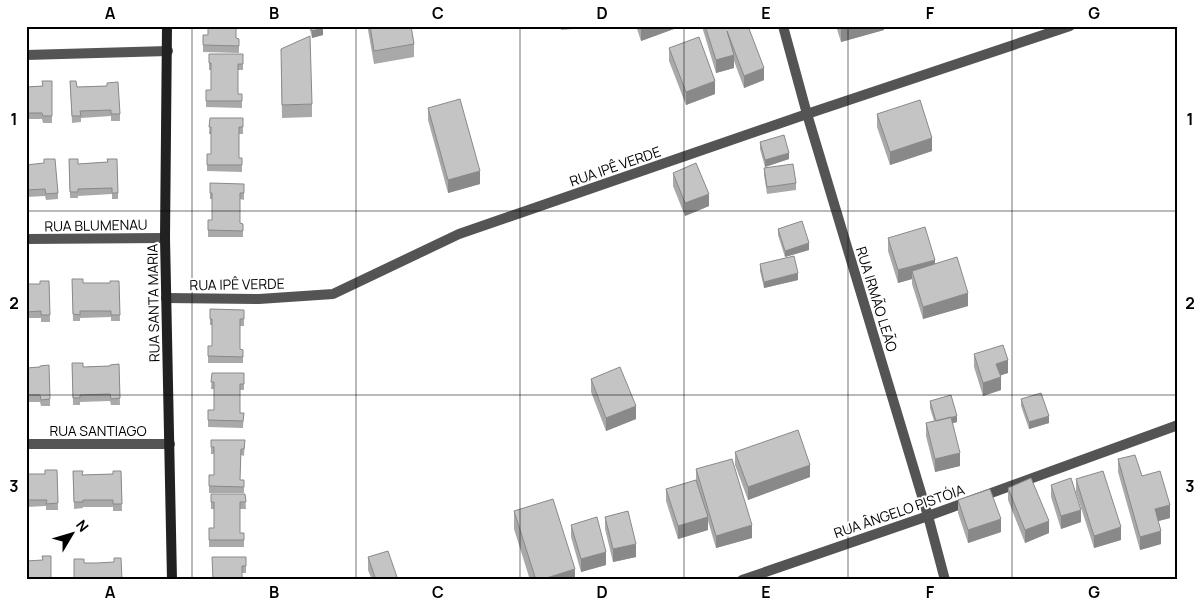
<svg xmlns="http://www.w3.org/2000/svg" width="1204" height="606" viewBox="0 0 1204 606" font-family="Manrope,sans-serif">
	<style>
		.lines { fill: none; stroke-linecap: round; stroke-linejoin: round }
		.street { stroke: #545454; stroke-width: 10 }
		.secondary { stroke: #212121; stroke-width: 10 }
		.wall { fill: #a9a9a9 }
		.shaded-wall { fill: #898989 }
		.building { fill: #c4c4c4; stroke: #898989 }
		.grid { fill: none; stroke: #000; stroke-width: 1; stroke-opacity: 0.55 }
		.labels { text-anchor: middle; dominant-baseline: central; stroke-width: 4; stroke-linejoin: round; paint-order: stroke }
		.street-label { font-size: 14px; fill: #000; stroke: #fff }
		.neatline { fill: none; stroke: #000; stroke-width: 2 }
		.grid-label { font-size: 16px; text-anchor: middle; font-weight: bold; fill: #000 }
	</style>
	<rect width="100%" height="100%" fill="#fff"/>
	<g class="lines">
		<!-- street -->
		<path class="street" d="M783 26 807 114 928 516 945 580
			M26 55 168 51
			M26 239 165 238
			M166 298 259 299 333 294 459 234 807 114 1070 26
			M26 444H170
			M742 580 928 516 1178 425"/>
		<!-- secondary -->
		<path class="secondary" d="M167 26 165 238 172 580"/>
	</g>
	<!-- wall -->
	<path class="wall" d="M309 26H323V35L312 38Z
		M368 26H411L414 44V57L374 64 368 30Z
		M561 26H585V28L561 30Z
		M636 26H682L641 41Z
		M703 26H748L764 80 744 88 734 61V68L716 73 703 30Z
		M836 26H884V30L841 42Z
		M203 35 239 39V53L203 52Z
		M669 48 715 94 686 105 669 61Z
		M209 54H243V70H238V94H242V108L206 107V90H211V70H209Z
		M281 62 312 104V117L282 118Z
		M52 81V123H43L42 119H26V87L42 86Z
		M70 81 77 87 107 86V83L120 114V121H111V116L81 118V122L72 123Z
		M428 108 480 184 448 193 428 120Z
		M877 114 932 151 890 165 877 127Z
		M210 118H243V134H239V158H242V172L207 171V154H211V134H209Z
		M760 142 789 159 765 167 760 149Z
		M69 159 78 164 107 162V159L118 193V199H112V194L78 196V198H70Z
		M26 165 58 193V199L46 200 45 196 26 197Z
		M764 168 796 183V190L767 194 764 175Z
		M673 173 709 206 685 216 673 186Z
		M244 184V200L240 199V223L243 224V237H208V220H212V199H210V193Z
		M778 229 809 250 785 257 778 235Z
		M888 238 935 264 968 306 923 319 912 284V279L898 283 888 251Z
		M760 264 798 280 764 288 760 271Z
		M72 279 83 283H110L119 281 120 321H111V317L80 318V321H73Z
		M49 281 50 322H41V318H26V284H40Z
		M210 309 244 310V326H240V349L243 350V363H208V346H212V325H210Z
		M974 354 1008 373 1000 375 1001 390 983 396 974 367Z
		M72 363 83 367 110 366 119 364 120 405H111L110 401 80 402V405H73Z
		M26 368 50 399V406H41L40 402H26Z
		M212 373H244V390H240V413H244L243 428 208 427V410H214V389H211Z
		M591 379 636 419 606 431 591 392Z
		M1021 399 1049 423 1029 429 1021 406Z
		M930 401 957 422 952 423 960 466 935 472 926 436V423L934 421 930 408Z
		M211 440H245L244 456 241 455 240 480H244V493H209V475H214V454H211Z
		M735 452 810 477 748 500 735 465Z
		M1118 459 1142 476 1170 518 1158 521 1161 544 1140 550 1118 472Z
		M696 469 752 538 716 548 708 521V530L678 539 666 501V489L696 480Z
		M57 470 58 510H46V506L26 507V474H45Z
		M73 471 82 475 113 474 121 471 122 511H113V507H83V508L74 509Z
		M1076 479 1121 540 1094 548 1076 492Z
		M1051 485 1081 522 1061 529 1051 497Z
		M1008 488 1049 533 1025 543 1008 500Z
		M245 494 246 509H240V533H244V547H209V528H214V509H211V502Z
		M958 500 1001 532 968 543 958 513Z
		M514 511 575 580H530L514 529Z
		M605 517 636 557 613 562 605 529Z
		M571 525 606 565 581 572 571 537Z
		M212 557H246V573H242Z
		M368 557 398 580H372L368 570Z"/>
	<!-- shaded-wall -->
	<path class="shaded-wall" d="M647 26H682L641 41V28Z
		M851 26H884V30L841 42V29Z
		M323 28V35L312 38V31Z
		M734 55V68L716 73V60Z
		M764 68V80L744 88V76Z
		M715 81V94L686 105V92Z
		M932 138V151L890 165V152Z
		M789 153V159L765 167V160Z
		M480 171V184L448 193V180Z
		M709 194V206L685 216V203Z
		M809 243V250L785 257V251Z
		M935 260V272L912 271V279L898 283V270Z
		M798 273V280L764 288V282Z
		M968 293V306L923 319V307Z
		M1008 360V373L996 377V364Z
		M1001 377V390L983 396V383Z
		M636 406V419L606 431V418Z
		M957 416V422L936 428V421Z
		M1049 416V423L1029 429V422Z
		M960 453V466L935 472V459Z
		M810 465V477L748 500V487Z
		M1170 505V518L1155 522V509Z
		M1081 510V522L1061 529V516Z
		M708 517V530L678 539V526Z
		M1001 519V532L968 543V530Z
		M1049 521V533L1025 543V530Z
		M752 525V538L716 548V536Z
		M1121 527V540L1094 548V536Z
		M1161 531V544L1140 550V537Z
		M636 544V557L613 562V549Z
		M606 552V565L581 572V559Z
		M575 569V580H540Z"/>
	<!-- building -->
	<path class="building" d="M208 26H236V38L239 39V46L203 45V35H208Z
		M311 26H323V28L312 31Z
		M370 26H411L414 44 374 51Z
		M705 26H748L764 68 744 76 727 31 734 55 716 60Z
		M840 26H851L841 29Z
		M310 36 312 104 282 105 281 49Z
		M699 37 715 81 686 92 669 48Z
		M209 54H243V64H238V94H242V101H206V90H211V63H209Z
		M42 81H52V116H43L42 113H26V87L43 86Z
		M70 81H76L77 87 107 86V83L118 82 120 114H111V110L80 111 81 116H72Z
		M460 99 480 171 448 180 428 108Z
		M920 100 932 138 890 152 877 114Z
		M210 118H243V127H239V158H242V165H207V154H211V127H209Z
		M784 135 789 153 765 160 760 142Z
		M44 159H55L58 193 46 194 45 189 26 190V165L44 163Z
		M69 159H78V164L108 162 107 159H117L118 193H112V188L78 189V192H70Z
		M696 163 709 194 685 203 673 173Z
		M793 164 796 183 767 187 764 168Z
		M210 183 244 184V193H240V223L243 224V231L208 230V220H212V193H210Z
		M802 221 809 243 785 251 778 229Z
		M925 227 935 260 898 270 888 238Z
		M794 256 798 273 764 282 760 264Z
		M957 257 968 293 923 307 912 271Z
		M72 279H83V283H110V281H119L120 315H111V311H80V315L73 314Z
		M40 281H49L50 315H41V311L26 312V284H40Z
		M210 309 244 310V319H240V349L243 350V357L208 356V346H212V319H210Z
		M1003 345 1008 360 996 364 1001 377 983 383 974 354Z
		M72 363H83V367L110 366V365L119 364 120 398 111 399 110 394 80 395V398H73Z
		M49 365 50 399 41 400 40 395H26V368L40 367V366Z
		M620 367 636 406 606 418 591 379Z
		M212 373H244V384H240V413H244L243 421 208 420V410H214V382H211Z
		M1041 393 1049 416 1029 422 1021 399Z
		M951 395 957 416 936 421 930 401Z
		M951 417 960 453 935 459 926 423Z
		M798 430 810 465 748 487 735 452Z
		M211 440H245L244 449H241L240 480H244V487L209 486V475H214V447H211Z
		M1135 455 1142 476 1160 471 1170 505 1155 509 1161 531 1140 537 1118 459Z
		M732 459 752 525 716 536 696 469Z
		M45 470H57L58 503 46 504 47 500H26V474H45Z
		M73 471H83L82 475 113 474V471H121L122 504H113V500H83V502H74Z
		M1103 471 1121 527 1094 536 1076 479Z
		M1031 478 1049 521 1025 530 1008 488Z
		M1071 478 1081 510 1061 516 1051 485Z
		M696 480 708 517 678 526 666 489Z
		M990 489 1001 519 968 530 958 500Z
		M211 494H245L246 502H240V533H244V540H209V528H214V502H211Z
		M553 499 575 569 540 580H536L514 511Z
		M628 511 636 544 613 549 605 517Z
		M597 517 606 552 581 559 571 525Z
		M388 551 398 580H376L368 557Z
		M42 556H51V580H26V561L43 560Z
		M212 557H246V566H242V580H213Z
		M114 558H121L122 580H74V559H84V563H97L114 562Z"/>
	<!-- grid -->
	<path class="grid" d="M192 26V580M356 26V580M520 26V580M684 26V580M848 26V580M1012 26V580M26 211H1178M26 395H1178"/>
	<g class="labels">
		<!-- street labels -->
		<g class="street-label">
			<text transform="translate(615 166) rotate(-19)">RUA IPÊ VERDE</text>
			<text transform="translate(96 225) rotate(-1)">RUA BLUMENAU</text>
			<text transform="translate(237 284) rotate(-1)">RUA IPÊ VERDE</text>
			<text transform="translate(877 299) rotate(73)">RUA IRMÃO LEÃO</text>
			<text transform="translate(153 303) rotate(-91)">RUA SANTA MARIA</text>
			<text x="98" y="430">RUA SANTIAGO</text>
			<text transform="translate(899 511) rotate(-19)">RUA ÂNGELO PISTÓIA</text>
		</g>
	</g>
	<!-- border -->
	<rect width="1204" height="606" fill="none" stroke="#ffffff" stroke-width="55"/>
	<!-- north arrow -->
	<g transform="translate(72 534) rotate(52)" stroke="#ffffff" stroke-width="4" paint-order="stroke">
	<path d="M0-4L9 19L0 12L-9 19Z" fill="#000000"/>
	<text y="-8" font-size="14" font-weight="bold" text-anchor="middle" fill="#000000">N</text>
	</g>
	<rect x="28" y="28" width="1148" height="550" class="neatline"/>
	<g class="grid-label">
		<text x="110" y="19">A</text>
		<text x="274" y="19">B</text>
		<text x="438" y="19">C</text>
		<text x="602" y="19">D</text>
		<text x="766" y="19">E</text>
		<text x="930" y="19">F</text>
		<text x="1094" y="19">G</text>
		<text x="14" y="125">1</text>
		<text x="1190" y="125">1</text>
		<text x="14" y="309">2</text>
		<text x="1190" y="309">2</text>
		<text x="14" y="492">3</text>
		<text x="1190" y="492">3</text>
		<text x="110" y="598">A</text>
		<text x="274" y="598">B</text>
		<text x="438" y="598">C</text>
		<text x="602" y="598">D</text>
		<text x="766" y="598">E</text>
		<text x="930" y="598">F</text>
		<text x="1094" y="598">G</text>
	</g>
</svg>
